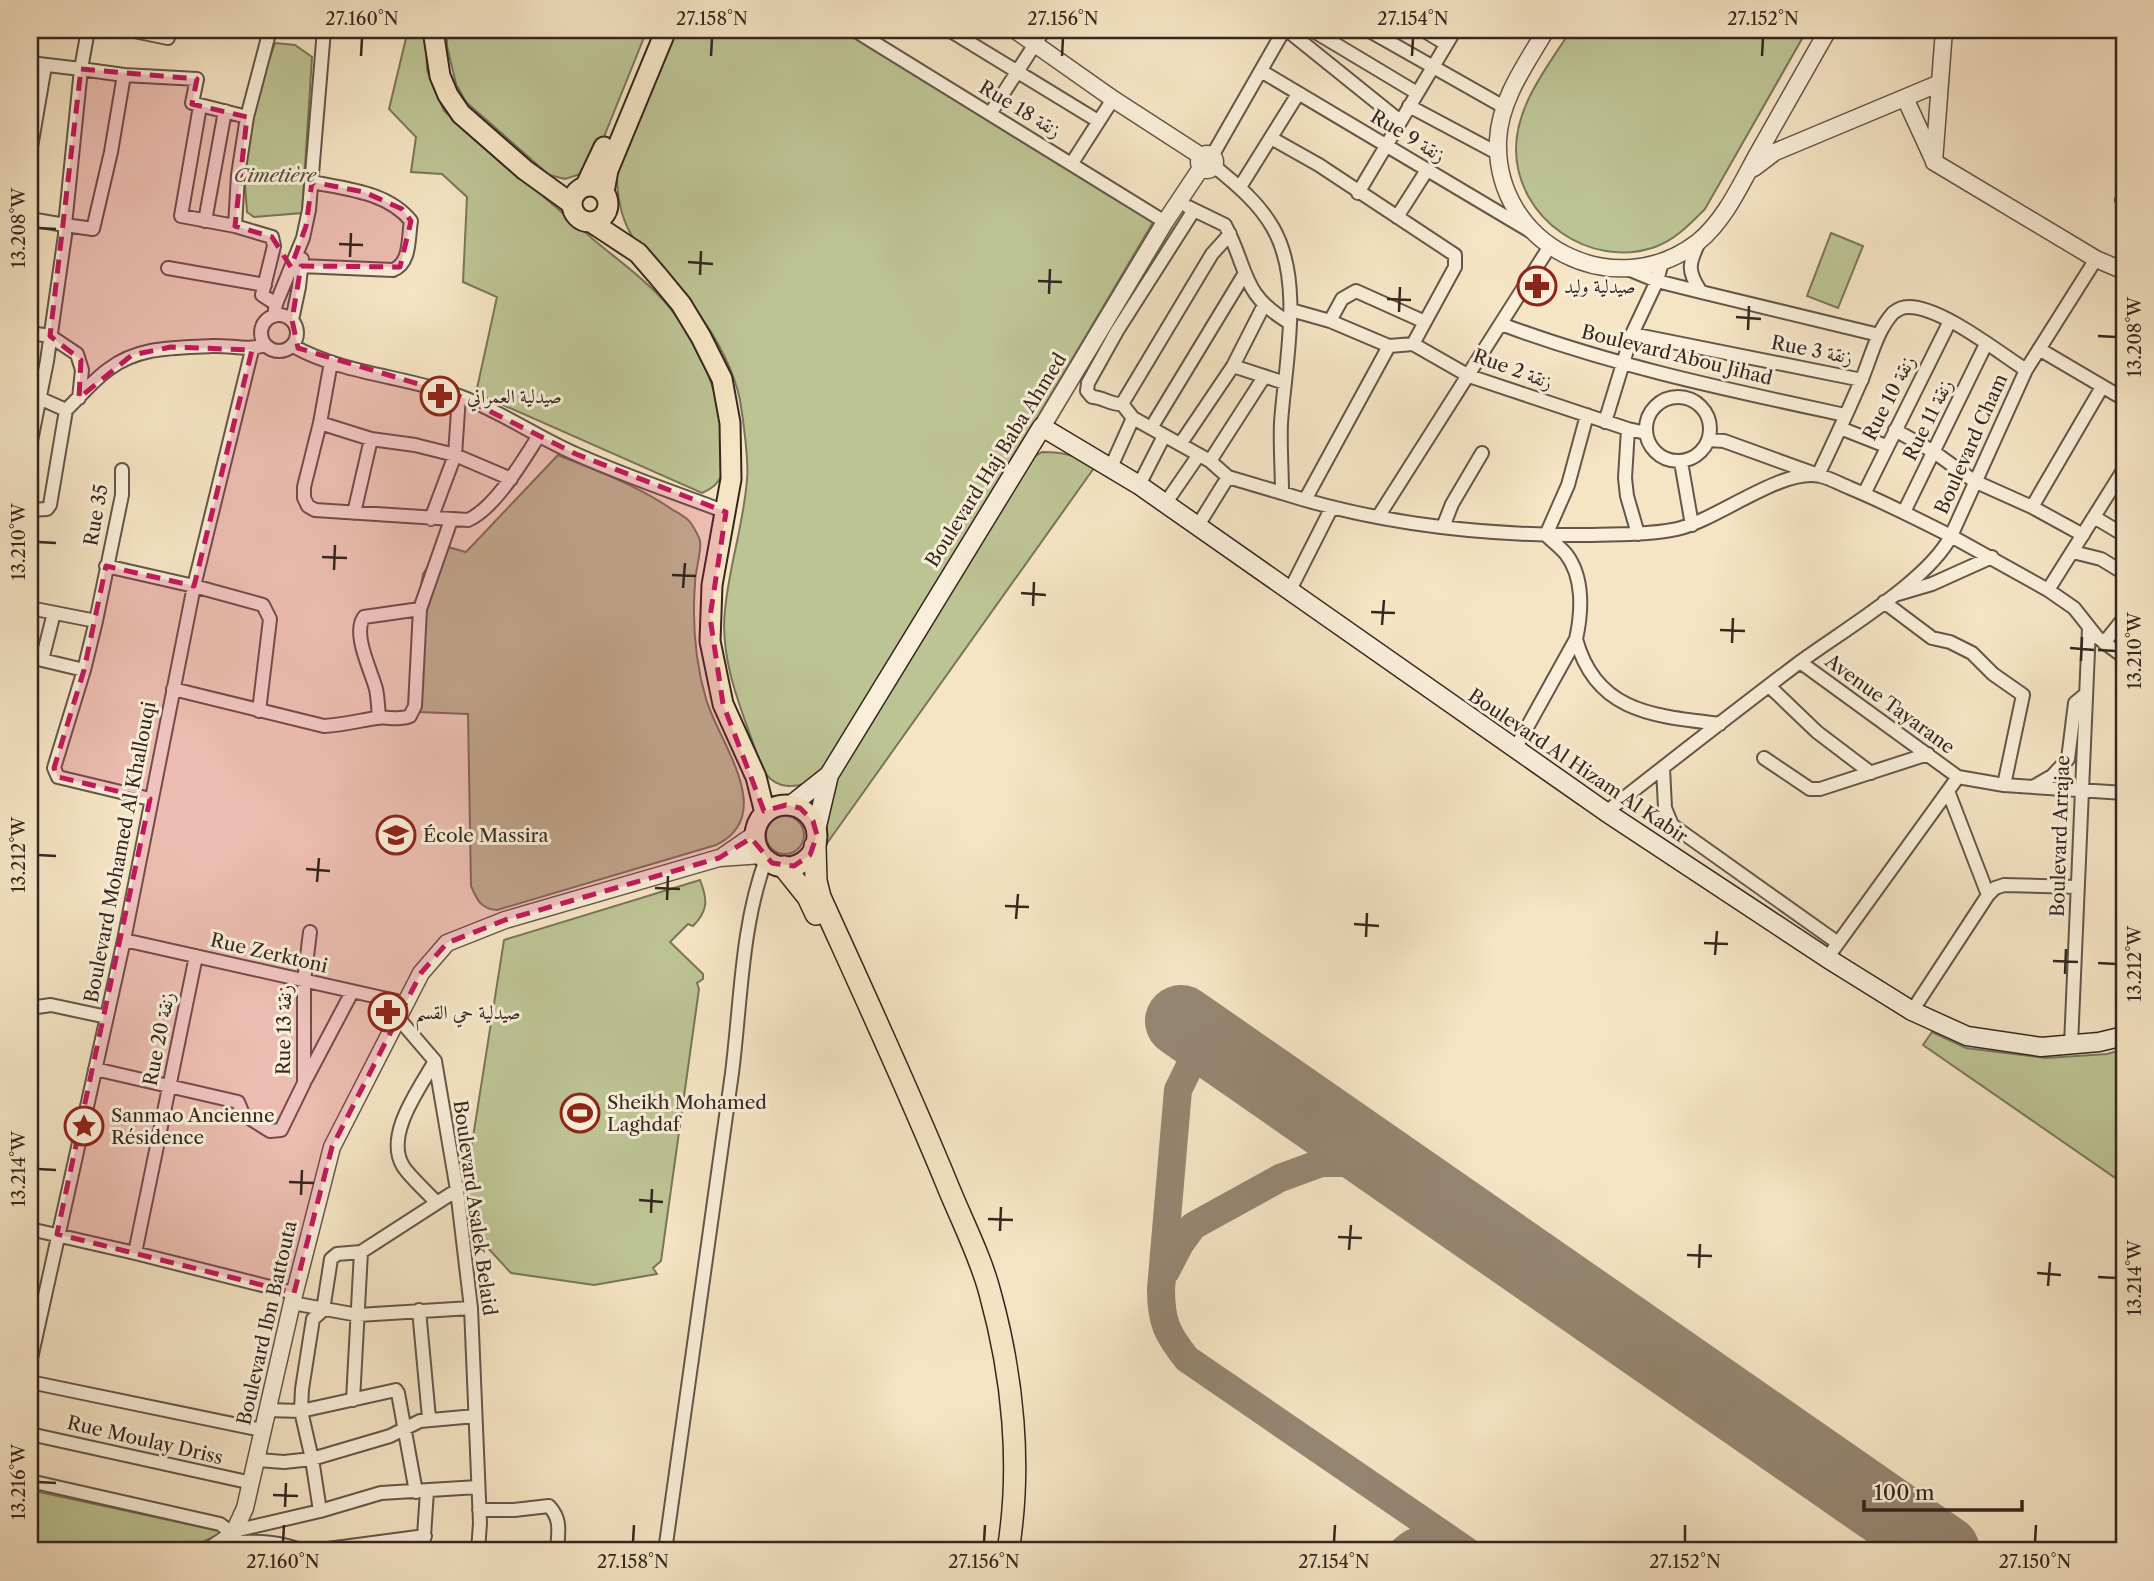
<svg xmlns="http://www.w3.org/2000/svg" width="2154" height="1581" viewBox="0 0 2154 1581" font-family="'Libre Caslon Text',Amiri,serif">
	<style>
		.green { fill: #bdc494; stroke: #79765a; stroke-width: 2 }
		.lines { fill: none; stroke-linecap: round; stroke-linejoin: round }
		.taxiway { stroke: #968672; stroke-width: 28 }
		.runway { stroke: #968672; stroke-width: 72 }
		.minor-casing { stroke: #655649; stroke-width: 16 }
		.tertiary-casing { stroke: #655649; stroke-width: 19 }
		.secondary-casing { stroke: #352720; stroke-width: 21 }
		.primary-casing { stroke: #352720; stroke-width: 23 }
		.trunk-casing { stroke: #352720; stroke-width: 24 }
		.minor { stroke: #f9eed9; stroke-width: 12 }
		.tertiary { stroke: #f9eed9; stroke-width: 16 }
		.secondary { stroke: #f9eed9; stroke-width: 18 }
		.primary { stroke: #f6e5c5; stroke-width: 19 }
		.trunk { stroke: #f6e5c5; stroke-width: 21 }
		.marked { fill: #c2185b; fill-opacity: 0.2; stroke: #c2185b; stroke-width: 5; stroke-dasharray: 14 9; stroke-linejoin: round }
		.ticks { fill: none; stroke: #352720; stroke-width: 2.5 }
		.labels { text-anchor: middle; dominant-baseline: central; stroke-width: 6; stroke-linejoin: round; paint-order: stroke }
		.street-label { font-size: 19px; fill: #352720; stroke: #f9eed9 }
		.park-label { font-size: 19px; font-style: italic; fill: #574e3d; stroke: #f9eed9 }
		.poi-label { font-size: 19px; fill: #352720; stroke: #f9eed9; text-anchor: start }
		.neatline { fill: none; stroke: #352720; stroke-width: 2.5 }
		.ticks-label { font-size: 18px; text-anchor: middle; fill: #352720 }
	</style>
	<rect width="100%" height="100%" fill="#f6e5c5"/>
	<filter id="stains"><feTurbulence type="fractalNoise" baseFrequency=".00286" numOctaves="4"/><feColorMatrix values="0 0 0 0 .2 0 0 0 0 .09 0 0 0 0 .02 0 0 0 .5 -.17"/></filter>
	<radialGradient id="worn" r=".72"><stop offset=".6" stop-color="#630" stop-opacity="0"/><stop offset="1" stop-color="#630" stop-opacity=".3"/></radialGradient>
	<!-- green -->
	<path class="green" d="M408 30H426L427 70 444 111C494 154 544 197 594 240 619 261 649 282 670 308 701 347 721 395 723 445 724 468 726 483 702 493L476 393 497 297 463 282 467 197 442 174 411 172 416 137 389 109Z
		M447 30H647L595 159 584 173 565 179 549 175 466 102 456 84 447 46Z
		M672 30H842L1155 219 1016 454 838 745C825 764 815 788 788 786 763 784 759 760 752 740 737 699 720 655 725 610 729 566 744 523 747 479 749 462 743 418 740 400 733 367 716 337 696 310 657 259 616 246 617 172Z
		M1571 30H1807L1705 209C1690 224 1676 239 1655 247 1590 270 1516 218 1516 149 1516 105 1548 66 1571 30Z
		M275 43 295 45 312 57 302 213 254 217 247 212 244 172 258 92Z
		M1831 233 1863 246 1838 308 1807 296Z
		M1042 452C1064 452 1076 455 1094 468L818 856 831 786 1026 462Z
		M558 455C597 471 637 485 673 510 678 513 686 517 690 522 693 526 699 536 700 541 702 550 695 572 695 583 692 623 695 661 706 699 719 743 778 815 716 845L497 910C481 909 477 900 471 886L468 714 418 712 416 614 423 574 441 545 466 552Z
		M766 835a19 19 0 1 1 38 0a19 19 0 1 1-38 0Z
		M700 880C708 900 708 911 693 926L688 924 670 942 703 974V979L697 983 699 989 661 1261 653 1268 657 1274 594 1285 511 1273 487 1247 474 1246 466 1182 504 940Z
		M1932 1032 1966 1048 2046 1058 2107 1054 2124 1049V1184L1923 1045Z
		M30 1490 224 1532 183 1551H30Z"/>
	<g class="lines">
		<!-- taxiway -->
		<path class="taxiway" d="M1204 1037 1178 1090 1161 1289C1161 1322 1167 1334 1187 1359L1467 1551
			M1166 1271 1180 1244 1193 1226 1280 1178 1321 1163H1374L1407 1178
			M1402 1551C1416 1538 1430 1535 1449 1539"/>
		<!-- runway -->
		<path class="runway" d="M1181 1021 1944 1551"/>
		<defs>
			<path id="minor" d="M88 30 81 69 124 75 197 79 192 103 247 117 238 175 235 226
				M137 30 139 32 168 38
				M854 30 1165 222
				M949 30 1098 121
				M1287 30 1400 121
				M1312 30 1417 93
				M1368 30 1504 107
				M1423 30 1446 44
				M30 63 81 69 65 225 93 229 111 152 124 75
				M1261 71 1530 231
				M200 106 181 216 235 226 272 237 274 246 262 295 276 304
				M1409 106 1499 154
				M990 114 1044 30
				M247 117 270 30
				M1271 138 1319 165 1455 255V267L1413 344
				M30 153 45 66
				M1212 156 1284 30
				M1072 163 1113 99
				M1214 166C1236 184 1259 203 1273 228 1304 282 1285 363 1281 423 1280 446 1282 470 1282 493 1382 525 1488 536 1592 535 1620 534 1649 535 1677 529 1717 520 1783 467 1820 476 1830 478 1840 484 1850 488 1884 502 1917 519 1951 536 1928 581 1842 631 1800 662 1735 711 1670 762 1606 812
				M1240 187 1298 94
				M1358 193 1455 30
				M2122 200 2124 201
				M1188 207 1225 225C1249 270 1240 294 1290 323
				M1194 210 1117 331 1088 383 1087 391 1092 397C1103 397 1111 405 1122 404L1133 418 1210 461 1228 477
				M1397 217 1427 170
				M30 219 65 225V235L47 361 30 446
				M205 221 225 111
				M2096 259 2026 370 1951 536 2048 590 2124 469
				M301 266 393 270C411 263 408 238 411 221 388 192 346 189 312 182
				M168 268 265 285
				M1628 269 1657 281 1701 292C1686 270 1689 263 1700 240
				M1701 292 1879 335
				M1291 310 1330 321 1389 346 1413 344 1469 376 1628 429 1646 433
				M261 333a18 18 0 1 1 36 0a18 18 0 1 1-36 0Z
				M274 316 276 304 303 238 309 210 324 30
				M292 320 299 287 302 259
				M1330 321 1342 299 1356 291 1425 322
				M1501 324C1613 366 1729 390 1845 415
				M30 333 50 336 77 354 82 370 79 398
				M1632 334 1862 380
				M293 346C345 375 407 376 462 397 502 412 537 437 576 454 625 476 676 493 726 512
				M2039 349 2124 399
				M331 362 320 423 304 487V498L308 506 315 510 468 520C495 508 522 462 538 437
				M1233 366 1285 383
				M30 394 66 410C80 397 93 380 109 369 139 346 176 348 212 346 231 345 247 351 265 345
				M1646 429a32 32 0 1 1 64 0a32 32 0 1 1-64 0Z
				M1122 404 1212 254 1230 234
				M1605 422 1632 334 1657 281 1662 262
				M320 423 371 439 415 445 455 455 511 479
				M1151 428 1245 273
				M1840 428 1886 446
				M1628 429 1625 478 1627 496 1638 534
				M1895 430 1934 452 1974 481 2032 507 2083 535
				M1709 440 1724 441 1818 475C1833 444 1847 413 1861 381 1871 358 1876 332 1893 313 1898 309 1902 307 1908 307 1940 306 1998 352 2026 370
				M1181 443 1233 366 1264 305
				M1210 461 1264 377
				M1681 462 1692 525
				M1111 467 1133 418
				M122 470V495L96 621 84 670 54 768 58 777 150 799
				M1139 485 1164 436
				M1864 494 1950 321
				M1305 500 1389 346
				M1165 504 1198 456
				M2032 507 2102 387
				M30 510 47 509 50 505 66 410
				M1904 512 1986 344
				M354 513 371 439
				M1378 517 1550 246
				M2094 517 2124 535
				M431 519 455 455 459 396
				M1197 527 1228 477 1282 493
				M1443 527 1452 504 1482 453
				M2073 552 2101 559 2124 573
				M106 566 194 586 263 605 270 619 259 711
				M2048 590 2074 608 2097 637 2124 657
				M1289 592 1332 507
				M1898 594 1932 584 1992 557
				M1884 602 1932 638 1950 642 1972 653 1993 674 2023 695 2004 785
				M30 608 96 621
				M54 613 42 660 84 670
				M1576 639C1596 713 1655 716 1720 724
				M2104 643 2124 618
				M1800 662 1958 777 2004 785 2124 793
				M1769 686 1817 732 1871 773
				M173 689 324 726C342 725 358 721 376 718 388 716 398 721 410 716L415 706 420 609
				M379 717C378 708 378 698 376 689 371 670 352 634 364 617L420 609 451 520
				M1515 749 1576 639C1582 612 1584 577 1566 554 1560 547 1552 541 1546 535L1568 485 1587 415
				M1764 758 1810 789H1820L1928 754
				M1663 768 1665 808 1672 825 1838 943
				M2033 787 2052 776 2068 759 2075 703 2086 694
				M1948 791 1988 895
				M124 940 405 1003
				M1833 950 1958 777
				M30 1008 51 1005 107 1017
				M1912 1011 1988 895 1995 888 2004 885 2077 887
				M399 1019 435 1061 457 1190 471 1308 480 1523 478 1551
				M2071 1045 2089 628
				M435 1061C420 1088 384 1135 403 1166 408 1175 427 1192 436 1202
				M95 1069 238 1102 243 1114 270 1131 281 1130 304 1083V981L310 932
				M306 1079 352 992
				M30 1229 135 1253 294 1293
				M135 1253 196 956
				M292 1303 358 1315 471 1308
				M419 1310 429 1418
				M30 1363 124 940 194 586 252 350
				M30 1382 262 1430
				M353 1400 361 1252
				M267 1410 301 1411 396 1390 398 1393 416 1492
				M30 1434 252 1483
				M258 1460 284 1462 312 1459 390 1436 420 1421 475 1416
				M30 1481 220 1524 233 1534 238 1551
				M479 1510H514L549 1506C562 1520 558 1532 557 1551
				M320 1511 312 1459 301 1411 302 1389 313 1319 323 1310 331 1259 337 1254 361 1252 457 1190
				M234 1531 320 1511 381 1493 478 1487
				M236 1542C260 1541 280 1542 303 1551
				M313 1551 425 1536
				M423 1551 427 1491
				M665 1551C687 1392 710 1233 732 1073 741 1003 741 926 766 859"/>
			<path id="tertiary" d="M1015 30 1113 99 1201 156
				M1546 30C1526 64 1500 99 1498 140 1494 246 1615 306 1698 242 1725 220 1741 184 1757 155 1781 113 1805 71 1828 30
				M1944 30 1934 162 2096 259 2124 271
				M1905 98 1933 159
				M1199 162a8 8 0 1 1 16 0a8 8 0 1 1-16 0Z
				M1754 168 1775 152 1940 83
				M1042 427 1165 222 1201 168
				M723 856 755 834
				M208 1551 233 1534 245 1508 292 1303 332 1147 421 973 447 943 505 920 719 858 762 855"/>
			<path id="secondary" d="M791 805 829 775
				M816 830 829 775 1042 427 1139 485 1606 812 1827 958 1912 1011 1967 1036 2041 1047 2099 1042 2124 1036"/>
			<path id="primary" d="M433 30 440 76 448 95 461 114 525 170 572 204
				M586 185 604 147
				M572 204a18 18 0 1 1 36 0a18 18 0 1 1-36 0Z
				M604 192 608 170 666 30
				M591 222 638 253 657 275 681 304 701 337 722 379 730 423 731 479 712 585 710 641 723 704 756 777 765 813
				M755 836a31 31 0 1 1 62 0a31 31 0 1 1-62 0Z"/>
			<path id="trunk" d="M815 846 816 881 820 897C864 994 909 1091 949 1189 963 1223 981 1258 990 1293 1013 1376 1022 1466 1008 1551
				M784 867 808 897 816 914"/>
		</defs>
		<!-- minor casing -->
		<use href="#minor" class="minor-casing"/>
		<!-- tertiary casing -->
		<use href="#tertiary" class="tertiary-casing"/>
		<!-- secondary casing -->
		<use href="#secondary" class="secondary-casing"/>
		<!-- primary casing -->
		<use href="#primary" class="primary-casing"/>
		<!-- trunk casing -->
		<use href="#trunk" class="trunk-casing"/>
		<!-- minor -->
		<use href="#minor" class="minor"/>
		<!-- tertiary -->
		<use href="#tertiary" class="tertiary"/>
		<!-- secondary -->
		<use href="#secondary" class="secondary"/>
		<!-- primary -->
		<use href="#primary" class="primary"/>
		<!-- trunk -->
		<use href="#trunk" class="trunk"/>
	</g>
	<!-- marked area -->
	<path class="marked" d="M81 69 197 79 192 104 247 117 235 226 272 237 291 267 306 226 312 182 364 192 402 209 411 221 400 267 301 266 292 320 298 348 459 396 576 454 726 512 710 617 723 704 764 811 786 805 800 808 813 821 817 835 810 855 794 866 772 863 751 838 719 858 505 920 447 943 421 973 332 1147 294 1293 57 1234 150 799 58 777 54 768 84 670 106 566 194 586 252 350 171 347 132 355 79 398 81 360 50 336Z"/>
	<!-- ticks -->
	<path class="ticks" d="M361 56 362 38M711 56 712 38M1062 56 1063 38M1412 56 1413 38M1762 56 1763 38M38 228 56 229M339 244 363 245M350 257 351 233M688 262 713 264M700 275 701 251M1038 281 1062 282M1049 294 1050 269M1387 299 1411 300M1399 312 1400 287M1736 317 1761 319M1748 330 1749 306M2098 336 2116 337M38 542 56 543M322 557 347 558M334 570 335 545M672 575 696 576M683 588 685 563M1021 593 1046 595M1033 606 1034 582M1371 612 1395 613M1382 625 1384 600M1720 630 1745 631M1732 643 1733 618M2070 648 2094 650M2098 650 2116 651M2081 661 2082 637M38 855 56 856M306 869 330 871M317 882 319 858M655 888 680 889M667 900 668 876M1005 906 1029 907M1016 919 1018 894M1354 924 1379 926M1366 937 1367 913M1704 943 1728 944M1715 955 1717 931M2053 961 2078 962M2098 963 2116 964M2065 974 2066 949M38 1169 56 1170M289 1182 314 1183M301 1195 302 1170M639 1200 663 1202M651 1213 652 1189M988 1219 1013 1220M1000 1231 1001 1207M1338 1237 1362 1238M1349 1250 1351 1225M1687 1255 1712 1256M1699 1268 1700 1244M2037 1273 2061 1275M2098 1277 2116 1278M2048 1286 2050 1262M38 1482 56 1483M273 1495 298 1496M285 1507 286 1483M283 1542 284 1525M633 1542 634 1525M984 1542 985 1525M1334 1542 1335 1525M1685 1542V1525M2035 1542 2036 1525"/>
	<!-- icons -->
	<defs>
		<symbol id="pharmacy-ring" viewBox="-11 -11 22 22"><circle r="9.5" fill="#f9eed9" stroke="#8f2418" stroke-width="1.5"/><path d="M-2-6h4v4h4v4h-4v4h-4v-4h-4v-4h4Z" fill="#8f2418"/></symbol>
		<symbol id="school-ring" viewBox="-11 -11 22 22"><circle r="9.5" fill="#f9eed9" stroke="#8f2418" stroke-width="1.5"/><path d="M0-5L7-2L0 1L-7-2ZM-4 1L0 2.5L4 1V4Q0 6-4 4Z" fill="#8f2418"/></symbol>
		<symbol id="stadium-ring" viewBox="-11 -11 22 22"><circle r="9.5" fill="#f9eed9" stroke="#8f2418" stroke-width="1.5"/><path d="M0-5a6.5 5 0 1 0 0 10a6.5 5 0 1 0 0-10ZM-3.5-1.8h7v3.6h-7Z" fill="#8f2418"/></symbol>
		<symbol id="sight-ring" viewBox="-11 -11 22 22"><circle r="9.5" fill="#f9eed9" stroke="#8f2418" stroke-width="1.5"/><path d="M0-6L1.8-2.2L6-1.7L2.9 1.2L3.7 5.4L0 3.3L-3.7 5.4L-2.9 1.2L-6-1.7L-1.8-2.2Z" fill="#8f2418"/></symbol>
	</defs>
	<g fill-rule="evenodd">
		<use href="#pharmacy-ring" x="1515" y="264" width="44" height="44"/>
		<use href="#pharmacy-ring" x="418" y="374" width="44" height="44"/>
		<use href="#school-ring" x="374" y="813" width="44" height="44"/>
		<use href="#pharmacy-ring" x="366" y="990" width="44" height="44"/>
		<use href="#stadium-ring" x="558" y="1091" width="44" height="44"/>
		<use href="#sight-ring" x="62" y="1104" width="44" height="44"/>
	</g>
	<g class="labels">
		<!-- street labels -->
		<g class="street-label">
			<text transform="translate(1020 109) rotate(31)">Rue 18 زنقة</text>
			<text transform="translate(1408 136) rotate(31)">Rue 9 زنقة</text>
			<text transform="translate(1812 350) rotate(11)">Rue 3 زنقة</text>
			<text transform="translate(1677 355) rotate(14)">Boulevard Abou Jihad</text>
			<text transform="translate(1513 369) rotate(20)">Rue 2 زنقة</text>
			<text transform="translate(1889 398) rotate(-63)">Rue 10 زنقة</text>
			<text transform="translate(1928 420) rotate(-64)">Rue 11 زنقة</text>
			<text transform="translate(1971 444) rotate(-66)">Boulevard Cham</text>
			<text transform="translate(996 460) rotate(-58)">Boulevard Haj Baba Ahmed</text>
			<text transform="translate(96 515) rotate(-80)">Rue 35</text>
			<text transform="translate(1890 704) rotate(36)">Avenue Tayarane</text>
			<text transform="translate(1578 766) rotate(34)">Boulevard Al Hizam Al Kabir</text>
			<text transform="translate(2060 836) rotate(-88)">Boulevard Arrajae</text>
			<text transform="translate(120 852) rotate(-79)">Boulevard Mohamed Al Khallouqi</text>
			<text transform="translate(269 953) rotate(13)">Rue Zerktoni</text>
			<text transform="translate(284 1030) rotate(-89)">Rue 13 زنقة</text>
			<text transform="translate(159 1039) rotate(-79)">Rue 20 زنقة</text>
			<text transform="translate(475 1208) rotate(82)">Boulevard Asalek Belaid</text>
			<text transform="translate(267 1323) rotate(-77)">Boulevard Ibn Battouta</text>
			<text transform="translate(145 1440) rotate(13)">Rue Moulay Driss</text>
		</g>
		<!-- park labels -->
		<g class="park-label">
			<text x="275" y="175">Cimetière</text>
		</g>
		<!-- poi labels -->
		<g class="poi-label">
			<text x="1564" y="286">صيدلية وليد</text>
			<text x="467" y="396">صيدلية العمراني</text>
			<text x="423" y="835">École Massira</text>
			<text x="415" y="1012">صيدلية حي القسم</text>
			<text x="607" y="1102">Sheikh Mohamed<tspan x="607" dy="22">Laghdaf</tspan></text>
			<text x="111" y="1115">Sanmao Ancienne<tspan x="111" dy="22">Résidence</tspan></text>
		</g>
	</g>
	<!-- margin -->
	<rect width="2154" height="1581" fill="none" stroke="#f6e5c5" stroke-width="77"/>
	<!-- scale -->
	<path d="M1864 1500v10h158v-10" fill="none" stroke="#352720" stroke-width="3.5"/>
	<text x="1874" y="1500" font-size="21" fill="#352720" stroke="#f9eed9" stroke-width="5" paint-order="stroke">100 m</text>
	<rect x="38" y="38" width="2078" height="1504" class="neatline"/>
	<g class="ticks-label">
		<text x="362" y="25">27.160°N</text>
		<text x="712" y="25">27.158°N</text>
		<text x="1063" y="25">27.156°N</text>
		<text x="1413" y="25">27.154°N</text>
		<text x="1763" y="25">27.152°N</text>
		<text transform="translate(19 228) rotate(-90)" y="6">13.208°W</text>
		<text transform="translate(2135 337) rotate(-90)" y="6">13.208°W</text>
		<text transform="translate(19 542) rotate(-90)" y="6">13.210°W</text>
		<text transform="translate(2135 651) rotate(-90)" y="6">13.210°W</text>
		<text transform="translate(19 855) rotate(-90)" y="6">13.212°W</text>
		<text transform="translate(2135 964) rotate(-90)" y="6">13.212°W</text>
		<text transform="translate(19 1169) rotate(-90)" y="6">13.214°W</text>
		<text transform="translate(2135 1278) rotate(-90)" y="6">13.214°W</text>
		<text transform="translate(19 1482) rotate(-90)" y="6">13.216°W</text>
		<text x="283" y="1568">27.160°N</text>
		<text x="633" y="1568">27.158°N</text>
		<text x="984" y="1568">27.156°N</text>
		<text x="1334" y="1568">27.154°N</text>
		<text x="1685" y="1568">27.152°N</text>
		<text x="2035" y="1568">27.150°N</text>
	</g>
	<rect width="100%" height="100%" filter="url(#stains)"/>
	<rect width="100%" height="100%" fill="url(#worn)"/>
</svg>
